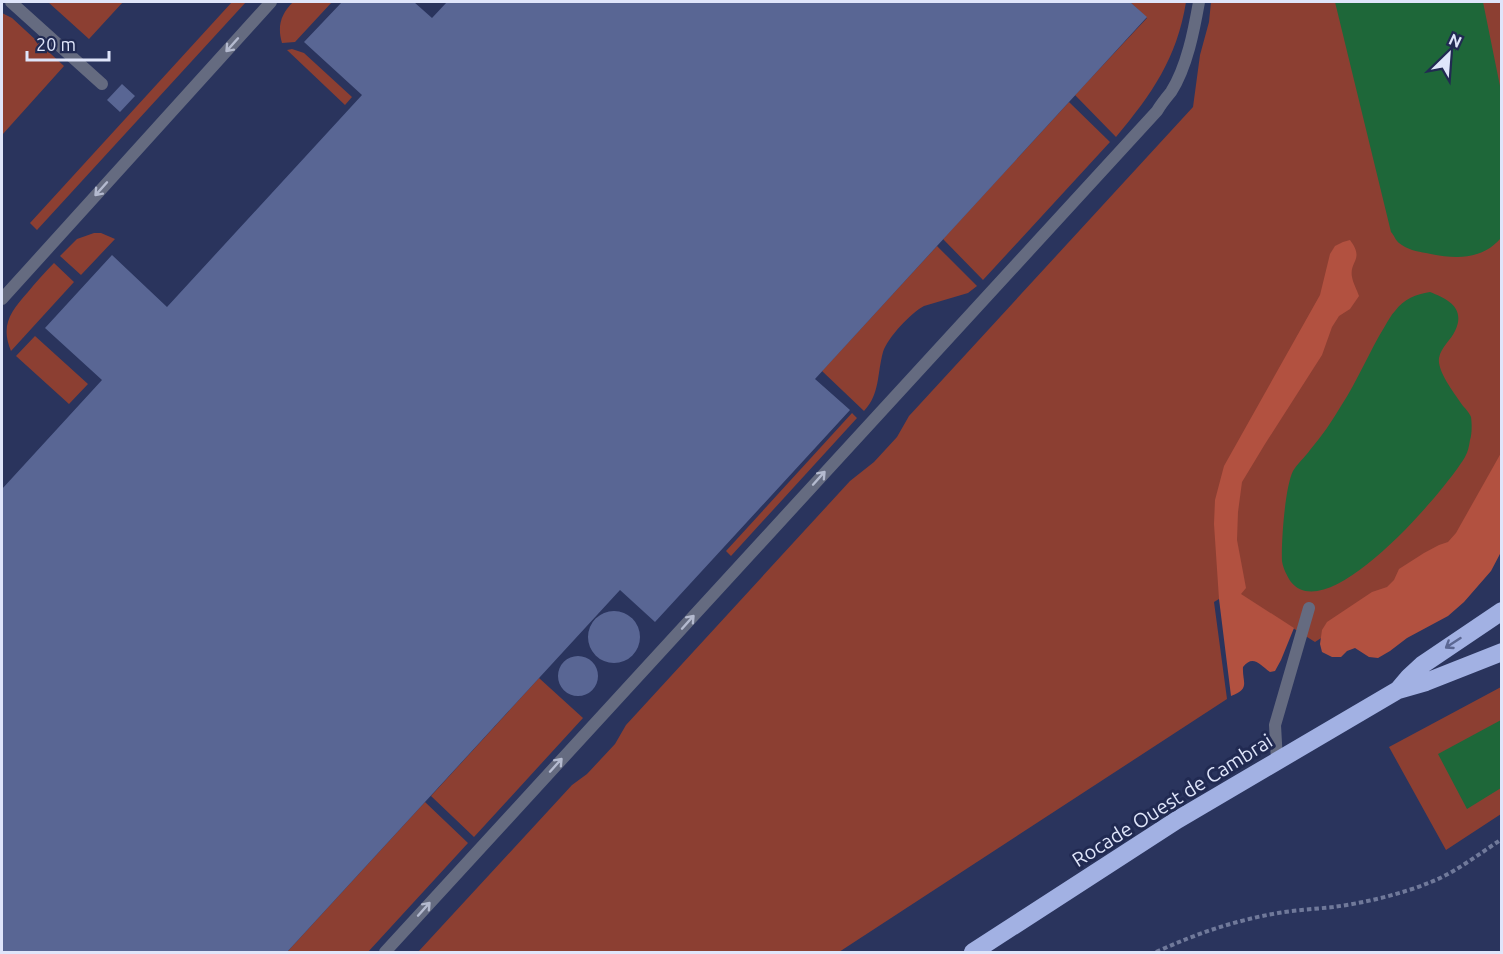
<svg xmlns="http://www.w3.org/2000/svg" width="1503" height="954" viewBox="0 0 1503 954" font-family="Ubuntu,sans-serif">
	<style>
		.green { fill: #8c3f32 }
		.forest { fill: #b25140 }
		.water { fill: #1e6739 }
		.building { fill: #596694 }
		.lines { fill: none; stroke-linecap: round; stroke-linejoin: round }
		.path { stroke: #70799a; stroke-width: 4; stroke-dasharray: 4.5 3; stroke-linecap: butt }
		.lane { stroke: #656b80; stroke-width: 12 }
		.highway { stroke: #a2b1e3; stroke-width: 18 }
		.oneway { stroke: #b4bacf }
		.oneway2 { stroke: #5b6793 }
		.labels { text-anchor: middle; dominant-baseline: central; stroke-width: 6; stroke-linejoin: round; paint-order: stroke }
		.street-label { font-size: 20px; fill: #dfe5fa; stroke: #212a52 }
	</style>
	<rect width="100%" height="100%" fill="#2a345d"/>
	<!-- green -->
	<path class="green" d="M48 2H123L89 39Z
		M232 2H246L37 230 30 223Z
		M293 2H332L295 42 282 43C277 26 281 14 293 2Z
		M1130 2H1186C1177 58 1152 94 1116 137L1075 95 1147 18Z
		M1211 2H1501V455L1453 553 1315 642 1241 595 1219 599 1214 602 1227 699 839 952H418L572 785 587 774 615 744 626 725 850 481 874 462 897 437 909 416 1193 107 1200 55 1209 22Z
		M2 13 12 18 64 66 2 135Z
		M292 49 304 53 352 97 345 105 287 50Z
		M1069 102 1110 142 983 280 943 239Z
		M94 233H101L115 239 81 275 60 256 77 239Z
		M937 246 977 286 968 293 924 306C911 313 888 337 883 352 877 374 880 394 864 411L822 371Z
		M54 263 74 282 11 351C0 325 11 311 28 292 36 282 45 272 54 263Z
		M35 336 88 384 69 404 16 356Z
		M852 413 857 418 731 556 726 551Z
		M539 678 583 718 474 837 431 796Z
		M1501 687V814L1446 850 1389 747Z
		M425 802 468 843 368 952H287Z"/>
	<!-- forest -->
	<path class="forest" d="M1350 240C1365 260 1349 261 1352 277 1353 283 1357 290 1359 296L1350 309 1339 316 1332 327 1322 355 1265 444 1242 482 1238 512 1237 540 1246 588 1241 594 1294 628 1281 660 1275 671 1270 672C1260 665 1253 654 1243 667 1242 682 1251 689 1231 696L1219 599 1214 524 1215 500 1224 466 1320 295 1330 254 1335 246 1343 242Z
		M1501 453V552L1491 571 1464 602 1448 616 1407 638 1390 651 1378 658 1369 657 1355 648 1347 651 1341 657H1332L1322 652 1320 644 1322 630 1327 622 1372 592 1387 587 1394 580 1399 569 1424 553 1439 545 1448 542 1456 533Z"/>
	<!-- water -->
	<path class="water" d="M1335 2H1483L1501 91V238C1481 261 1454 259 1426 253 1418 252 1406 249 1399 243 1396 241 1394 235 1391 232Z
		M1430 292C1448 299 1466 308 1455 331 1451 340 1441 347 1439 358 1437 372 1456 395 1463 406 1466 409 1470 414 1471 417 1472 424 1472 434 1470 440 1469 446 1468 452 1465 457 1447 488 1329 629 1291 582 1287 576 1283 568 1282 561 1281 543 1285 487 1293 471 1297 464 1305 457 1310 450 1322 436 1332 421 1341 406 1358 380 1369 352 1385 326 1388 321 1391 315 1395 311 1404 299 1416 294 1430 292Z
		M1501 720V788L1467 809 1438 754Z"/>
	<!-- building -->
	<path class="building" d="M342 2H414L432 18 447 2H1130L1147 17 815 379 850 410 655 622 620 590 287 952H2V489L102 380 45 328 112 255 167 307 362 95 304 42Z
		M122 84 135 96 120 112 107 100Z
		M588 637a26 26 0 1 1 52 0a26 26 0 1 1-52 0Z
		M558 676a20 20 0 1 1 40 0a20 20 0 1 1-40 0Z"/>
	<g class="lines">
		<!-- path -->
		<path class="path" d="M1156 952C1198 933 1233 921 1278 913 1296 910 1315 909 1333 907 1364 903 1402 894 1431 882 1456 872 1479 854 1502 839"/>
		<!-- lane -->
		<path class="lane" d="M11 2 102 84
			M2 299 271 2
			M1277 761 1275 725 1309 608
			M385 952 1157 111C1161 104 1166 98 1171 92 1187 67 1194 30 1199 2"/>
		<!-- highway -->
		<path class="highway" d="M1398 690 1409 677 1422 665 1502 611
			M973 952 1177 820 1398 690 1426 682 1502 652"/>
	</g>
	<!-- one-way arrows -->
	<defs><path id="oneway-shaft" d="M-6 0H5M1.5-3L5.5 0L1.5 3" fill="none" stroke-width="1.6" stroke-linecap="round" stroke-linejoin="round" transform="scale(1.5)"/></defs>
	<g class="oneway">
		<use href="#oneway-shaft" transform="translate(232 45) rotate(132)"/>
		<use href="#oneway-shaft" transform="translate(101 189) rotate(132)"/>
		<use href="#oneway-shaft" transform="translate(819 478) rotate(-48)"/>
		<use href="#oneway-shaft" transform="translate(688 622) rotate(-48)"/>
		<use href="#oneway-shaft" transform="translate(556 765) rotate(-48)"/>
		<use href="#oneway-shaft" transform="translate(424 909) rotate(-48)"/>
	</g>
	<use class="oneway2" href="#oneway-shaft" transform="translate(1453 643) rotate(147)"/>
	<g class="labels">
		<!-- street labels -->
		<g class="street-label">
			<text transform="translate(1172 800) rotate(-32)">Rocade Ouest de Cambrai</text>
		</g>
	</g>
	<!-- border -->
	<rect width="1503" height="954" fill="none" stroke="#dfe5fa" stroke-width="6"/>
	<!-- north arrow -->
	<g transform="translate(1449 54) rotate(25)" stroke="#212a52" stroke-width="4.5" paint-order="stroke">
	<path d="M0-4.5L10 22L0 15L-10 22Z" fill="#dfe5fa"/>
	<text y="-9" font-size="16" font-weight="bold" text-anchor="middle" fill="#dfe5fa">N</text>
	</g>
	<!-- scale -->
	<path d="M27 51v9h82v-9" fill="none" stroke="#dfe5fa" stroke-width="3"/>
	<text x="36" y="51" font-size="18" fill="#dfe5fa" stroke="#212a52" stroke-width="4.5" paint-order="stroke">20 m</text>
</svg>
